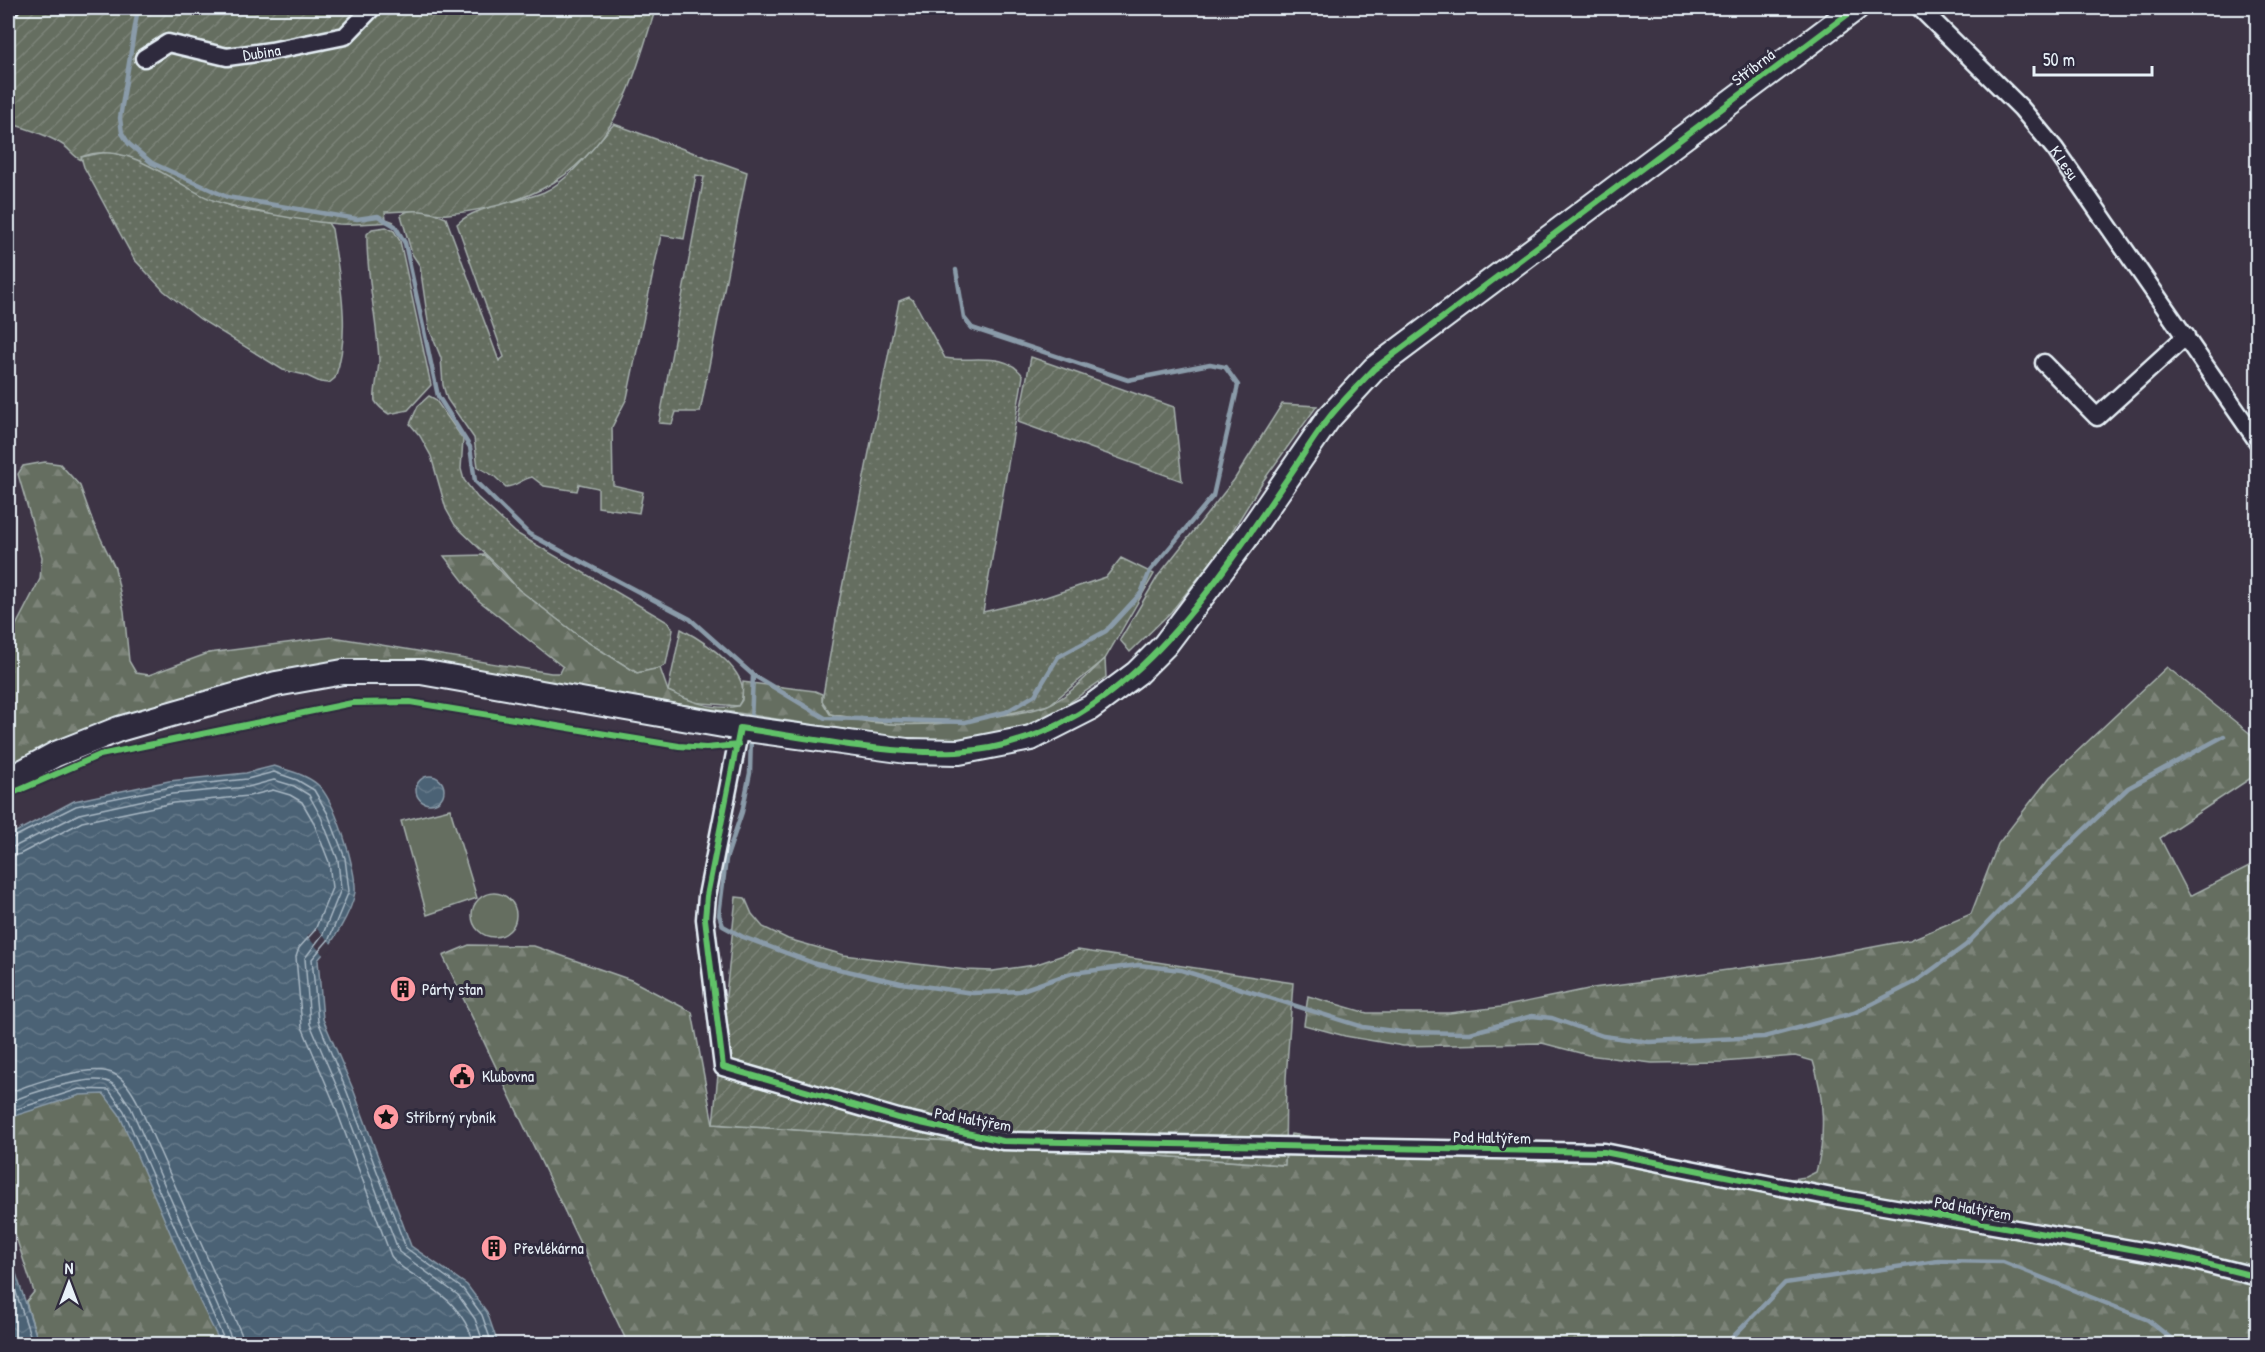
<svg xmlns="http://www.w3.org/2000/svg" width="2265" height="1352" viewBox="0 0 2265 1352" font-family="'Patrick Hand',sans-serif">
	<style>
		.grass { fill: url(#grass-dots); stroke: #a6b0ac; stroke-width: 1.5 }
		.forest { fill: url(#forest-firs); stroke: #a6b0ac; stroke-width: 1.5 }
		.park { fill: #656e61; stroke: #a6b0ac; stroke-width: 1.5 }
		.garden { fill: url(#garden-furrows); stroke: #a6b0ac; stroke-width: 1.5 }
		.water { fill: url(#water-waves); stroke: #8a9ba9; stroke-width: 1.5 }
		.pier { fill: #3d3445 }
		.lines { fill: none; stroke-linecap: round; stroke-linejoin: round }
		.shore { stroke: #a9b8c4; stroke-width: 1.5 }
		.stream { stroke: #8a9ba9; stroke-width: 4.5 }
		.street-casing { stroke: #e8f1f8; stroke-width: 21 }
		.secondary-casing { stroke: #e8f1f8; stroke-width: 28 }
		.street { stroke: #2f2a3d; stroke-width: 16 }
		.secondary { stroke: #2f2a3d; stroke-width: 24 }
		.cycleway-casing { stroke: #2f2a3d; stroke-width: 10 }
		.cycleway { stroke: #61c268; stroke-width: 6 }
		.labels { text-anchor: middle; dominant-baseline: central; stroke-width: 6; stroke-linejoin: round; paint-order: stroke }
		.street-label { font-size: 16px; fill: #e8f1f8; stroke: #2f2a3d }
		.poi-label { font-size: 16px; fill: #e8f1f8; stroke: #2f2a3d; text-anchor: start }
	</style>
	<defs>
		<pattern id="grass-dots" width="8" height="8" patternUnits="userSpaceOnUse" patternTransform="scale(1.5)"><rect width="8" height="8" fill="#656e61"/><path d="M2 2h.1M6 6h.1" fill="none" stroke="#7b8378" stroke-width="1.8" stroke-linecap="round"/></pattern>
		<pattern id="forest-firs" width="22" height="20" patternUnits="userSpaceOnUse" patternTransform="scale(1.5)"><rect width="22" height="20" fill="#656e61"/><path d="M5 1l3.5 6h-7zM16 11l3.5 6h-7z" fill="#7b8378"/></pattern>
		<pattern id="garden-furrows" width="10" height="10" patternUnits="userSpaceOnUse" patternTransform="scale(1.5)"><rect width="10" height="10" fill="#656e61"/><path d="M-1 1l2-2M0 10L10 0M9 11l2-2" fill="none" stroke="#7b8378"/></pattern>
		<pattern id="water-waves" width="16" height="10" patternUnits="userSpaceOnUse" patternTransform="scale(1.5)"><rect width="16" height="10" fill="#4b6275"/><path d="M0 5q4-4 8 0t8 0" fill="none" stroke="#657989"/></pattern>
	</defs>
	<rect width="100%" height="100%" fill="#3d3445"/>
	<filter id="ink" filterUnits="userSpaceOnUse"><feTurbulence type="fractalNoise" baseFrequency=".0167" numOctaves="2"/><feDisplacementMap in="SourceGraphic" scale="12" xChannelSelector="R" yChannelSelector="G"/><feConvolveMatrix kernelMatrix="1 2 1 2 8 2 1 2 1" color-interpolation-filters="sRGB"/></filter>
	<g filter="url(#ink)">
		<!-- grass -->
		<path class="grass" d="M614 124 747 172 700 412H676L672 424 659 423 704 177 696 175 684 239 661 235 627 398 612 427 613 485 643 492 639 513 598 507V488L579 484 577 491 544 486 532 477C521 479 517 486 506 487L494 476 478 467 474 438 447 399 443 385 441 358 429 328 420 266 412 254 401 215C412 205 433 213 446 218L499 361 504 357 457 224C476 205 519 203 544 192 573 178 593 146 614 124Z
			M106 152 131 156 237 209 328 223 332 229C339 277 352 331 335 378L329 383 320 382 305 375 283 370 200 319 164 291 134 259 84 167 81 157Z
			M386 227 394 231 400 241 431 385 408 410 389 414C384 411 378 406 375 401 373 397 379 370 379 360 377 318 366 277 367 234L372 229Z
			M909 297 914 301 945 358C971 363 1006 350 1023 376L983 612 1046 597 1106 577 1121 558 1154 574 1105 659 1049 705 982 719 931 724 896 725 830 714 822 701 838 608 899 301Z
			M429 396 435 399 463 439 461 469 464 480 477 497 516 533 669 623 673 630 666 664 660 668 637 673 584 640 518 589 501 569 455 525 446 509 431 456 420 436 410 424 418 406Z
			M1282 404 1317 406 1263 481 1220 551 1171 612 1130 652 1120 640 1158 576 1234 480Z
			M681 629C704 641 759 676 738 706L690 702 668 691Z"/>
		<!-- forest -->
		<path class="forest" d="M45 462 60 464 80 486 93 522 115 568 124 611 129 661 136 673 149 675 209 653 333 637 551 673H560L563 667 478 600 444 556 485 555 518 589 584 640 637 673 660 668 668 691C690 701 714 711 738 706L742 700 743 682 815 691 822 694V701L830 714C886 730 947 726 1003 715 1018 713 1035 711 1048 705 1070 696 1088 674 1105 659L1106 677 1050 716 996 737 921 741 410 663H325L201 693 96 727 8 770V641L40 579 42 557 18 474 23 466Z
			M2167 667 2257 739V774L2160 838 2190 896 2257 862V1344H628L443 956 469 945 534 946 631 980 692 1012 713 1124 1284 1165 1291 1134 1353 1142 1477 1145 1791 1179 1806 1177 1816 1172C1826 1138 1824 1095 1813 1061L1795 1056 1722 1062 1652 1063 1588 1055 1542 1043 1403 1046 1345 1036 1304 1025 1308 996 1367 1013H1449L1501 1007 1593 988 1810 959 1910 940 1971 914 1998 844 2050 777Z
			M106 1091 120 1111 222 1344H39L26 1302 34 1292 8 1213V1116L81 1092Z"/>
		<!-- park -->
		<path class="park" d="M450 809 477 898 427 915 401 821Z
			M472 915a22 22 0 1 1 44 0a22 22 0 1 1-44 0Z"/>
		<!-- garden -->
		<path class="garden" d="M8 8H656C646 37 638 70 625 98 589 176 530 206 448 214 439 215 430 212 421 211 409 210 397 212 385 212L386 219 394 222C376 223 357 225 339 224 301 221 261 213 225 204 178 192 133 137 81 157L82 160C74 158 70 149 63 145 46 134 26 128 8 123Z
			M1031 357 1174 407 1182 481 1018 422Z
			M736 897 745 898 752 914 763 927 788 939 844 955 966 970 993 971 1034 965 1078 950 1293 983 1286 1078 1285 1165 713 1124Z"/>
		<!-- water -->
		<path class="water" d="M274 766C289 771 305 774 317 784 334 798 357 870 355 892 352 912 331 945 318 960L323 1019 353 1089 411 1246 467 1285 487 1312 498 1344H221L200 1302 119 1114 104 1094 80 1095 8 1118V836L74 801 169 781 246 773Z
			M416 790a14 14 0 1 1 28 0a14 14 0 1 1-28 0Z
			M8 1249 39 1344H8Z"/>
		<!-- pier -->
		<path class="pier" d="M317 928 334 947 324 956 307 936Z"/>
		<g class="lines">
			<!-- shore -->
			<path class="shore" d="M8 840 76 806 171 787 247 779 274 772 297 780 314 790 328 814 345 858 349 891 329 939 312 959 318 1021 347 1092 406 1248 463 1289 482 1315 492 1344
				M8 848 16 846 79 814 172 794 248 787 274 780 294 786 309 795 321 817 338 860 341 889 323 934 305 958 310 1024 340 1094 399 1252 458 1295 475 1319 484 1344
				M8 857 20 854 82 822 173 803 249 796 273 790 290 795 302 802 313 821 329 862 332 888 315 930 299 948 296 957 302 1027 332 1098 391 1256C397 1265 407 1271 417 1277 447 1298 462 1308 475 1344
				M8 1093C31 1084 94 1061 116 1075 126 1081 134 1095 139 1105L241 1333 243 1344
				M8 1103C27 1094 93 1072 111 1083 119 1087 126 1101 131 1108L234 1344
				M8 1112 79 1089 109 1090 124 1111 226 1344
				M8 1268 33 1344"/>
			<!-- stream -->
			<path class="stream" d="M138 8 120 118 122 133 129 144 152 163 227 197 357 219 378 216 395 226 405 243 438 396 470 447 475 481 529 534 690 619 753 675 825 718 965 722 1006 712 1035 695 1058 657 1106 631 1141 593 1150 571 1213 496 1238 385 1225 367 1210 364 1128 380 972 328 964 318 956 270
				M751 722 753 675
				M751 736 750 773 742 812 726 859 719 915 723 926 743 937 816 964 901 983 973 993 1019 991 1072 973 1139 965 1181 970 1363 1027 1401 1032 1470 1033 1532 1016 1552 1018 1603 1036 1649 1042 1764 1037 1854 1013 1915 982 1966 945 2000 910 2128 788 2224 736
				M1726 1344 1785 1283 1938 1261 2003 1262 2148 1320 2178 1344"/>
			<defs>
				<g id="street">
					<path id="s1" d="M1920 8 2021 108 2055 149 2258 442"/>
					<path d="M8 10 10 8"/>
					<path id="s2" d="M144 58 168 43 227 57 271 51 345 36 372 8"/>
					<path d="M2044 363 2097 417 2186 336"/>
					<path d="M740 728 707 896 705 919 723 1067 898 1118 1003 1141 1604 1152 1832 1197 2182 1258 2258 1277"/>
				</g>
				<path id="secondary" d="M8 780 56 754 119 729 276 684 343 672H421L740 728 907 751 959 752 1031 738 1090 708 1137 673 1165 645 1245 539 1328 419 1374 369 1856 8"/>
			</defs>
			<!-- street casing -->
			<use href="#street" class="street-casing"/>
			<!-- secondary casing -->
			<use href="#secondary" class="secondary-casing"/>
			<!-- street -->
			<use href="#street" class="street"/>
			<!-- secondary -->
			<use href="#secondary" class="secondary"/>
			<defs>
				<path id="cycleway" d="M1856 8 1374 369C1359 385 1342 401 1328 419 1313 438 1301 459 1287 479 1206 597 1116 743 957 752 885 755 811 738 740 728L707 896 705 919 723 1067 898 1118 1003 1141 1604 1152 1832 1197 2182 1258 2258 1277
					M8 795 100 755 352 703 410 702 679 746 706 748 738 745"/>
			</defs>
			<!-- cycleway casing -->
			<use href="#cycleway" class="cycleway-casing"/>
			<!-- cycleway -->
			<use href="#cycleway" class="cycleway"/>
		</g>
	</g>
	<!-- icons -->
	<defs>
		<symbol id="building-disc" viewBox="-11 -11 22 22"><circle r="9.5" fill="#ff9aa2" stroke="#2f2a3d"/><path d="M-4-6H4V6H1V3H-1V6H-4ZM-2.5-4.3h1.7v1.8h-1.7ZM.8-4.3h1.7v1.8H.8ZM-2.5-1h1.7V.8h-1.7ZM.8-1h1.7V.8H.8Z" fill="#111"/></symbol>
		<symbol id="civic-disc" viewBox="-11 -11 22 22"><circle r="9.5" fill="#ff9aa2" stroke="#2f2a3d"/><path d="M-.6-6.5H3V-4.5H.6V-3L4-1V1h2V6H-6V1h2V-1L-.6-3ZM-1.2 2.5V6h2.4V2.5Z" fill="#111"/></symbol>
		<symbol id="sight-disc" viewBox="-11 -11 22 22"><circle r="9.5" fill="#ff9aa2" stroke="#2f2a3d"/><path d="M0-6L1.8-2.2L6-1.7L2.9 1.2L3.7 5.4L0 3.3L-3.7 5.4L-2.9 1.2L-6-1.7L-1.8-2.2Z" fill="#111"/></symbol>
	</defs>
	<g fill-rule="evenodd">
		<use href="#building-disc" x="388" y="974" width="30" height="30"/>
		<use href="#civic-disc" x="447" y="1061" width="30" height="30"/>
		<use href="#sight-disc" x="371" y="1102" width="30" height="30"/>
		<use href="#building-disc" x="479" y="1233" width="30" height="30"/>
	</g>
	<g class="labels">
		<!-- street labels -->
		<g class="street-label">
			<text stroke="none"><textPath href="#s2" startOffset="124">Dubina</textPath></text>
			<text transform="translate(1753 67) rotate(-37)">Stříbrná</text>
			<text stroke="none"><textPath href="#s1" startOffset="212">K Lesu</textPath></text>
			<text transform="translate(973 1119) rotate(10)">Pod Haltýřem</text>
			<text transform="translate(1492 1137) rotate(1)">Pod Haltýřem</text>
			<text transform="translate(1973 1208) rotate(10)">Pod Haltýřem</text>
		</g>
		<!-- poi labels -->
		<g class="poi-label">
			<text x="422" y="989">Párty stan</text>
			<text x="482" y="1076">Klubovna</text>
			<text x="406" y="1117">Stříbrný rybník</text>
			<text x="514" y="1248">Převlékárna</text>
		</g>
	</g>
	<!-- margin -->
	<rect width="2265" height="1352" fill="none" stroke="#2f2a3d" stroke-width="30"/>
	<rect x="15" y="15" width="2235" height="1322" fill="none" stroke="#e8f1f8" stroke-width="2" filter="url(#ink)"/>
	<!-- north arrow -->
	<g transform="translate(69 1283)" stroke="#2f2a3d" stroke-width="4.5" paint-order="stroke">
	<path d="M0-4.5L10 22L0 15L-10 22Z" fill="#e8f1f8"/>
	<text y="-9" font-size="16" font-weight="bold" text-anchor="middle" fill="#e8f1f8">N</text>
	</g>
	<!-- scale -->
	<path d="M2034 66v9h118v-9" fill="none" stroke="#e8f1f8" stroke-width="3"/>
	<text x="2043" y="66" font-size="18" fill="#e8f1f8" stroke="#2f2a3d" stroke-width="4.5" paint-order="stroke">50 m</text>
</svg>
